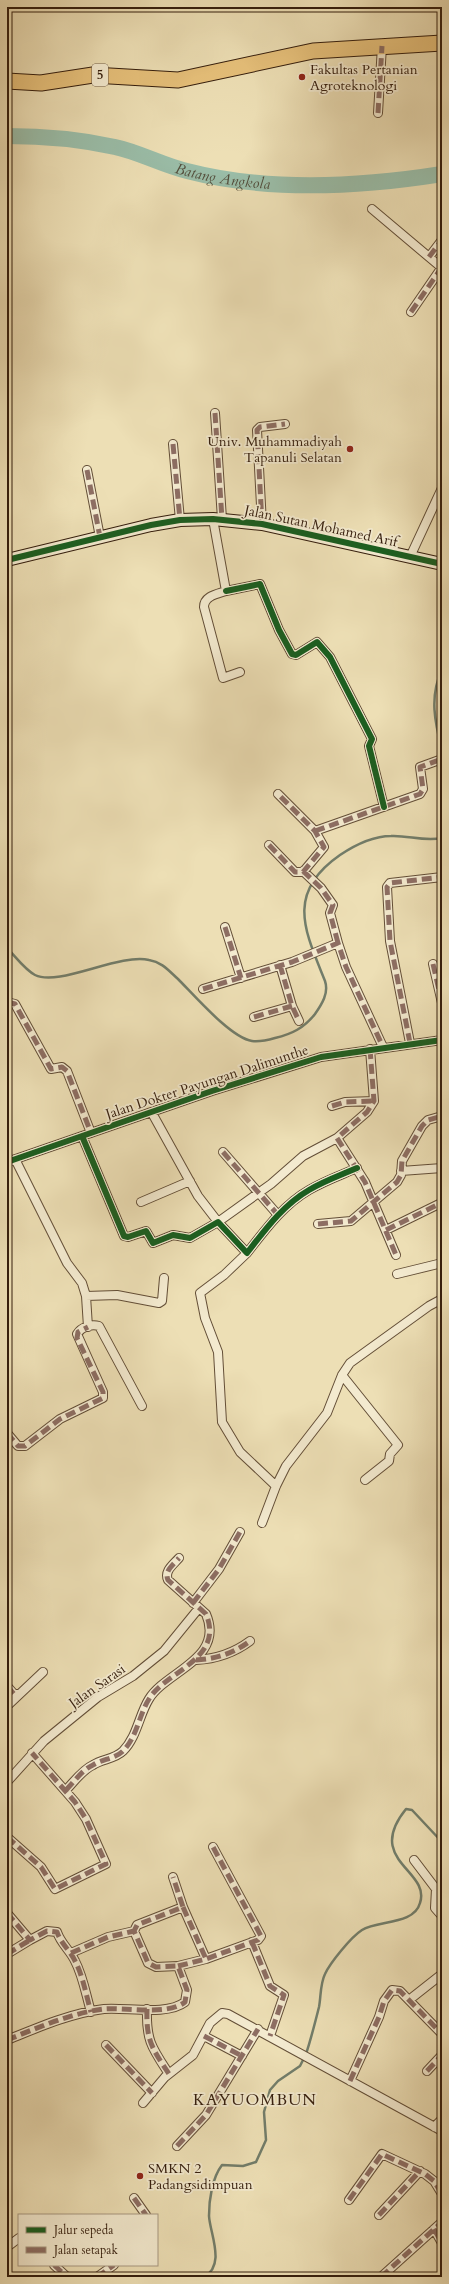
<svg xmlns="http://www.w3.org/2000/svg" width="449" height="2284" viewBox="0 0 449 2284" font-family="Cardo,serif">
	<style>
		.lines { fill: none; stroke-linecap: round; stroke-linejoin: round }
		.stream { stroke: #727d6a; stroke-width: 2.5 }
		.river { stroke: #9abda8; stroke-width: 16 }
		.street-casing { stroke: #634e37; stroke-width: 10 }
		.secondary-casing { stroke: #351e0d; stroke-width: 14 }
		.highway-casing { stroke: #351e0d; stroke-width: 17 }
		.street { stroke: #f3eacf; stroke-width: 8 }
		.secondary { stroke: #f3eacf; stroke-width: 12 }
		.highway { stroke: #e6c07a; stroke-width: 15 }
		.quiet { stroke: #8d6e63; stroke-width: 5; stroke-dasharray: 10 5; stroke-linecap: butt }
		.cycleway-casing { stroke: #f3eacf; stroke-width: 8 }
		.cycleway { stroke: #1b5e20; stroke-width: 6 }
		.poi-dot { fill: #8f2418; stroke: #f3eacf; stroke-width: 1.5 }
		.labels { text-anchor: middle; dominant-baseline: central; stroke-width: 3.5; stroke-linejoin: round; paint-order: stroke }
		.shield { fill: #f3eacf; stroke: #6e5b47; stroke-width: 1 }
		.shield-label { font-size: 13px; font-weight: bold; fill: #351e0d }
		.poi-label { font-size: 14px; fill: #351e0d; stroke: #f3eacf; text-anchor: start }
		.street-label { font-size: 14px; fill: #351e0d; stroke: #f3eacf }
		.water-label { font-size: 15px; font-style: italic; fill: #534e3c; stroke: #f3eacf }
		.quarter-label { font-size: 16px; letter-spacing: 1px; fill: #351e0d; stroke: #f3eacf }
	</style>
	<rect width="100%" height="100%" fill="#eddfb5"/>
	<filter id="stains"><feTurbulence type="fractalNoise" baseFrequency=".005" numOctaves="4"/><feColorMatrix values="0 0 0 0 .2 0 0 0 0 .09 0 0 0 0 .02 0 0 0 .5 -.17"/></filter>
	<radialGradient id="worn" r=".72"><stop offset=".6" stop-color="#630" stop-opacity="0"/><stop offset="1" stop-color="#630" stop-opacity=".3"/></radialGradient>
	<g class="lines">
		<!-- stream -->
		<path class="stream" d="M442 670C429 696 435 723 442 750
			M7 948C15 956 25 970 35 975 59 987 119 953 149 960 162 962 169 971 178 979 194 995 231 1038 252 1041 260 1042 268 1040 275 1038 292 1034 304 1028 315 1014 322 1004 329 993 325 981 305 931 285 893 340 855 355 845 372 836 391 836 408 835 424 842 442 838
			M204 2277C226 2265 210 2234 209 2216 209 2200 212 2178 222 2165L243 2166 256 2162 266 2140 264 2112 270 2090 278 2081 300 2066 306 2054C311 2039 315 2023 319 2007 321 1997 320 1984 325 1974 330 1963 351 1937 362 1930 378 1920 414 1925 420 1903 431 1870 364 1861 406 1809L412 1810 442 1842"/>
		<!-- river -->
		<path class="river" id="s1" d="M7 136C44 136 79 139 115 147 139 152 162 165 187 171 268 192 360 187 442 174"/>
		<defs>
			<path id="street" d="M378 113 382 46
				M372 209 442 268
				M429 257 442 240
				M411 312 442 267
				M215 413 222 519
				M173 444 180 520
				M87 470 100 537
				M213 519 226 591C217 594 204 596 204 607L223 678 240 672
				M262 524 257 430 260 427 285 424
				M410 557 442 488
				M226 591 260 584 279 630 292 654 296 655 317 642 330 657 372 739 369 746 384 807
				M315 831 420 794 423 789 420 767 442 759
				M269 845 295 872H303L324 847 315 831 278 794
				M303 871 321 888 333 905 330 913 338 943
				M225 927 241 978
				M433 964 442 1003
				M280 965 292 1006 299 1021
				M203 989 292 962 338 943 346 967 383 1047
				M7 1002 15 1004 51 1069 62 1067 67 1071 91 1133
				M254 1017 292 1006
				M410 1043 390 941 387 887 390 883 442 877
				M332 1106 345 1102 374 1101
				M152 1113 198 1196 218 1222 271 1184 303 1156 337 1138 367 1112 374 1101 370 1049
				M82 1136 124 1236 128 1237 146 1231 153 1243 173 1235 190 1238 218 1222 247 1253C265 1230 283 1205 309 1190 324 1181 341 1175 357 1168
				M337 1138 365 1182 396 1255
				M223 1152 278 1215
				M15 1159 67 1263 82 1283 86 1296 88 1327
				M7 1162 212 1091 321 1057 442 1040
				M401 1171 442 1168
				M141 1202 190 1181
				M318 1224 351 1221 397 1182 401 1175 402 1161 422 1126 428 1120 442 1116
				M386 1230 441 1203
				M247 1253 224 1275 200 1293 205 1318 218 1352 222 1422 240 1452 276 1486
				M397 1274 442 1263
				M86 1296 117 1295 159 1303 162 1301 164 1278
				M342 1375 398 1445 390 1454 389 1461 365 1480
				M7 1433 18 1446H25L60 1419 103 1398V1392L77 1334C81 1327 91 1324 99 1326L142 1406
				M262 1523 276 1486 286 1466 327 1413 342 1375 350 1363 429 1306 442 1299
				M193 1603 219 1569 240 1532
				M196 1660C216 1659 234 1653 250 1641
				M7 1686 14 1694H18
				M7 1706 43 1672
				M7 1782 44 1741 98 1697 133 1676 164 1651 199 1608
				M66 1790C74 1782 82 1770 93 1765 102 1759 115 1759 123 1751 137 1737 139 1715 149 1699 166 1671 225 1659 206 1614L168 1580C164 1571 173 1565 179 1558
				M7 1837 41 1867 55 1889 106 1864 86 1819 75 1802 32 1753
				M414 1860 436 1889 435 1908 442 1916
				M183 1907 206 1959
				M7 1913 30 1940 47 1931 57 1932C61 1944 70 1950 75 1961 83 1976 86 1995 91 2012
				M252 1942 270 1986 284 1995 270 2036
				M71 1953 108 1937 134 1931
				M7 1954 30 1940
				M178 1966 206 1959 258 1940 261 1936 213 1847
				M409 2000 442 1974
				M147 2009C146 2041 152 2048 169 2074
				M204 2036 242 2056
				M7 2040C37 2028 71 2013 104 2009 126 2007 167 2016 185 2002L187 1990 178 1966 156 1967 148 1963 134 1931 137 1925 183 1907 173 1877
				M106 2045 152 2093
				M427 2071 442 2055
				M350 2081 379 2017 384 2001 392 1990 400 1991 442 2034
				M143 2103 165 2077 193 2055 210 2023 222 2013 228 2014 442 2131
				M434 2127 442 2119
				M177 2146 206 2115 258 2029
				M134 2198 146 2215
				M349 2200 382 2154 425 2174 434 2181 442 2194
				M379 2215 420 2171
				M434 2229 442 2243
				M7 2247 19 2238
				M54 2265 67 2277
				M97 2277 114 2265
				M381 2277 442 2222"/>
			<path id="secondary" d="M7 560 151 525 180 520 213 519 262 524 442 564"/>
			<path id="highway" d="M7 81 41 83 93 75 178 80 313 51 442 43"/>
		</defs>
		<!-- street casing -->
		<use href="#street" class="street-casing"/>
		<!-- secondary casing -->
		<use href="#secondary" class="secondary-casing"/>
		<!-- highway casing -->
		<use href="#highway" class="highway-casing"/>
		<!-- street -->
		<use href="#street" class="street"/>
		<!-- secondary -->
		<use href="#secondary" class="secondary"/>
		<!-- highway -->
		<use href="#highway" class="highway"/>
		<!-- quiet -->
		<path class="quiet" d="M378 113 382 46
			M429 257 442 240
			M411 312 442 267
			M215 413 222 519
			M173 444 180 520
			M87 470 100 537
			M262 524 257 430 260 427 285 424
			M315 831 420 794 423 789 420 767 442 759
			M269 845 295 872H303L324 847 315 831 278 794
			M303 871 321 888 333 905 330 913 338 943
			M225 927 241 978
			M433 964 442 1003
			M280 965 292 1006 299 1021
			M203 989 292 962 338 943 346 967 383 1047
			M7 1002 15 1004 51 1069 62 1067 67 1071 91 1133
			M254 1017 292 1006
			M410 1043 390 941 387 887 390 883 442 877
			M370 1049 374 1101 367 1112 337 1138 365 1182 396 1255
			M332 1106 345 1102 374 1101
			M223 1152 278 1215
			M318 1224 351 1221 397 1182 401 1175 402 1161 422 1126 428 1120 442 1116
			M386 1230 441 1203
			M7 1433 18 1446H25L60 1419 103 1398V1392L77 1338 78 1332 88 1327
			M193 1603 219 1569 240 1532
			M196 1660C216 1659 234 1653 250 1641
			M7 1686 14 1694H18
			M66 1790C74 1782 82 1770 93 1765 102 1759 115 1759 123 1751 137 1737 139 1715 149 1699 166 1671 225 1659 206 1614L168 1580C164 1571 173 1565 179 1558
			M7 1837 41 1867 55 1889 106 1864 86 1819 75 1802 32 1753
			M183 1907 206 1959
			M7 1913 30 1940 47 1931 57 1932C61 1944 70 1950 75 1961 83 1976 86 1995 91 2012
			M252 1942 270 1986 284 1995 270 2036
			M71 1953 108 1937 134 1931
			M7 1954 30 1940
			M178 1966 206 1959 258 1940 261 1936 213 1847
			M147 2009C146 2041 152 2048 169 2074
			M204 2036 242 2056
			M7 2040C37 2028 71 2013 104 2009 126 2007 167 2016 185 2002L187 1990 178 1966 156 1967 148 1963 134 1931 137 1925 183 1907 173 1877
			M106 2045 152 2093
			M427 2071 442 2055
			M350 2081 379 2017 384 2001 392 1990 400 1991 442 2034
			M177 2146 206 2115 258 2029
			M134 2198 146 2215
			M349 2200 382 2154 425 2174 434 2181 442 2194
			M379 2215 420 2171
			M434 2229 442 2243
			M54 2265 67 2277
			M97 2277 114 2265
			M381 2277 442 2222"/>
		<defs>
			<path id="cycleway" d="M7 560 151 525 180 520 213 519 262 524 442 564
				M226 591 260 584 279 630 292 654 296 655 317 642 330 657 372 739 369 746 384 807
				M82 1136 124 1236 128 1237 146 1231 153 1243 173 1235 190 1238 218 1222 247 1253C265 1230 283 1205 309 1190 324 1181 341 1175 357 1168
				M7 1162 212 1091 321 1057 442 1040"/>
		</defs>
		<!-- cycleway casing -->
		<use href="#cycleway" class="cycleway-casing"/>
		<!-- cycleway -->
		<use href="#cycleway" class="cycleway"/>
	</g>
	<!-- markers -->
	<g class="poi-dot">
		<circle cx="302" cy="77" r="4"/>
		<circle cx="350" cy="449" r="4"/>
		<circle cx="140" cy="2176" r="4"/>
	</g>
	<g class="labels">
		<!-- shield labels -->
		<rect class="shield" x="92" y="64" width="16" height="22" rx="3"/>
		<g class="shield-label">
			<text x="100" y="75">5</text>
		</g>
		<!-- poi labels -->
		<g class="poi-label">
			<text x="310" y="69">Fakultas Pertanian<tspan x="310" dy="16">Agroteknologi</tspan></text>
			<text x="342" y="441" text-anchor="end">Univ. Muhammadiyah<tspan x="342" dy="16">Tapanuli Selatan</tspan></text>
			<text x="148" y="2168">SMKN 2<tspan x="148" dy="16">Padangsidimpuan</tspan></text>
		</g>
		<!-- street labels -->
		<g class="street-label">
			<text transform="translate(321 526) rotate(12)">Jalan Sutan Mohamed Arif</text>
			<text transform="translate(207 1082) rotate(-18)">Jalan Dokter Payungan Dalimunthe</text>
			<text transform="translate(97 1686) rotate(-35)">Jalan Sarasi</text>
		</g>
		<!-- water labels -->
		<g class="water-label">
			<text stroke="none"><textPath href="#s1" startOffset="221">Batang Angkola</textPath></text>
		</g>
		<!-- quarter labels -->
		<g class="quarter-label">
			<text x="255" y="2100">KAYUOMBUN</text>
		</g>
	</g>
	<!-- margin -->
	<rect width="449" height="2284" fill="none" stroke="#eddfb5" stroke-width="24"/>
	<rect x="8" y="8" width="433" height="2268" fill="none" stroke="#351e0d" stroke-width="2"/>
	<rect x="12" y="12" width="425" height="2260" fill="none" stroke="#351e0d"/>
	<!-- legend -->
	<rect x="18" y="2214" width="140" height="52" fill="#f3eacf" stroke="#a79881"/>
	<rect x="26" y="2227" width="20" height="6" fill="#1b5e20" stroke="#a79881"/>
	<text x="54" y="2234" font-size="12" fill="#351e0d">Jalur sepeda</text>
	<rect x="26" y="2247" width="20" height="6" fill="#8d6e63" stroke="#a79881"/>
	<text x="54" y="2254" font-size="12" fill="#351e0d">Jalan setapak</text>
	<rect width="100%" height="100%" filter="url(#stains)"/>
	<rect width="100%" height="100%" fill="url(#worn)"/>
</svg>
